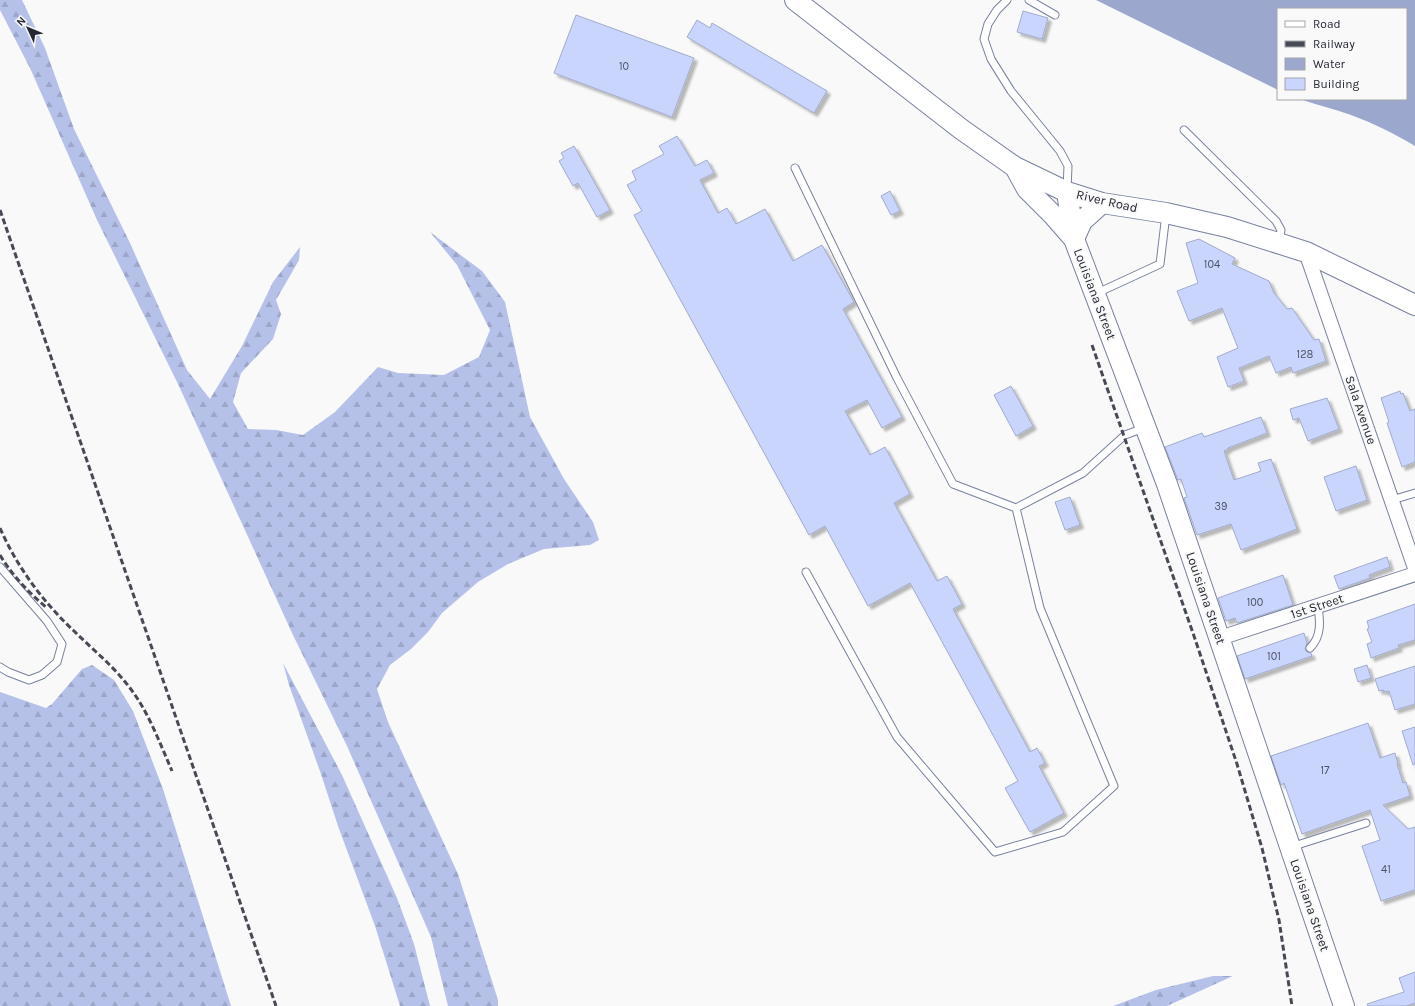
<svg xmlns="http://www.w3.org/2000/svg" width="1415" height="1006" viewBox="0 0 1415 1006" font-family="Karla,sans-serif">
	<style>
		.forest { fill: url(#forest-firs) }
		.water { fill: #9ca7ce }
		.building { fill: #c9d5fd; stroke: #a1abcb; filter: url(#shadow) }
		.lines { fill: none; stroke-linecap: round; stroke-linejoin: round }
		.lane-casing { stroke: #77819f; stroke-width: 9 }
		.street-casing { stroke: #77819f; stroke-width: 16 }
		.secondary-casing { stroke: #77819f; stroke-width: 22 }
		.lane { stroke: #fff; stroke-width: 7 }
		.street { stroke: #fff; stroke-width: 14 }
		.secondary { stroke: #fff; stroke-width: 20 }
		.rail { stroke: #474a54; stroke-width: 3; stroke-dasharray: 6 3; stroke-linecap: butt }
		.labels { text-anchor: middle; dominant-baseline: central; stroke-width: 4; stroke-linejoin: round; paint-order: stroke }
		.number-label { font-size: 11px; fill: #4d5266 }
		.street-label { font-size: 13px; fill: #242734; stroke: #f9f9f9 }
	</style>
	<defs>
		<pattern id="forest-firs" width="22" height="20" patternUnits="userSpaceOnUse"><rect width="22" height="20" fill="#b5c1e8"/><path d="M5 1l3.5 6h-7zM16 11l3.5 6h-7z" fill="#9ca6c8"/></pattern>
		<filter id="shadow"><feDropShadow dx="3.5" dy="3.5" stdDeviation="1" flood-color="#0004"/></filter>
	</defs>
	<rect width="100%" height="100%" fill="#f9f9f9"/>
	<!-- forest -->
	<path class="forest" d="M0 0H22L45 48 74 129 130 243 187 370 210 399 242 346 273 282 300 247 299 260 276 300 281 314 273 339 241 373 233 402 248 429 276 430 303 435 335 412 378 367 398 373 444 375 479 357 490 330 457 265 430 232 482 271 505 302 530 417 564 479 593 522 599 540 590 545 544 549 508 564 478 582 442 613 428 632 411 649 390 665 377 689 388 722 458 874 498 1000V1006H448L431 937 347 746 293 635 178 384 97 220 30 68 0 10Z
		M283 663 342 775 397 898 414 944 430 1006H400L375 926 338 826 321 774 289 685Z
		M92 665 114 680 133 711 163 789 231 1006H0V692L46 708 52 704 82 669Z
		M1213 976H1233L1167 1006H1113L1156 990Z"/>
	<!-- water -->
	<path class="water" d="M1096 0H1415V146C1395 134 1373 123 1351 115 1334 109 1317 105 1300 99H1406V9H1278V90Z"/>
	<!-- building -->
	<path class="building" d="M1023 11 1048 18 1042 39 1017 32Z
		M576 15 694 58 672 117 554 73Z
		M697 20 710 28 712 23 827 91 814 113 687 37Z
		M677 136 695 166 707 160 714 173 700 180 718 213 727 208 736 224 765 209 793 261 822 245 854 302 843 309 902 417 882 428 867 400 845 411 870 455 885 447 910 494 894 503 937 581 947 576 962 604 953 609 1030 752 1037 748 1045 763 1039 766 1064 813 1030 832 1005 788 1018 781 910 583 868 606 825 526 809 535 634 215 642 211 627 185 636 180 632 171 664 154 659 146Z
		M574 146 610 210 597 217 578 183 573 186 559 161 564 158 561 153Z
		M890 191 900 211 891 215 881 196Z
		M1199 239 1235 258 1232 264 1269 281 1274 293 1287 309 1292 308 1314 340 1319 339 1326 361 1293 373 1291 367 1276 373 1269 356 1239 368 1244 381 1228 387 1217 357 1238 348 1222 308 1189 321 1177 291 1198 283 1186 243Z
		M1011 386 1033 426 1016 436 994 395Z
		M1400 391 1401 394 1403 393 1410 411 1415 409V462L1402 467 1387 423 1389 422 1381 398Z
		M1327 398 1339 429 1308 441 1299 418 1293 420 1290 409Z
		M1261 417 1267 433 1228 448V449L1224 451 1234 480 1261 471 1258 463 1271 459 1297 529 1241 550 1231 524 1197 535 1184 498 1187 497 1181 479 1178 480 1165 447 1202 433 1204 437Z
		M1356 466 1367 500 1336 511 1324 477Z
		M1070 497 1080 525 1065 530 1055 502Z
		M1387 557 1390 567 1369 575 1370 578 1339 589 1334 576Z
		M1283 575 1293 605 1237 623 1235 618 1226 621 1218 598Z
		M1415 604V640L1398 645 1399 648 1371 658 1367 644 1372 642 1367 629 1369 628 1367 621Z
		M1304 633 1307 643 1305 649 1307 652 1311 653 1312 656 1245 679 1237 656Z
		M1367 665 1371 678 1358 682 1354 669Z
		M1415 666V704L1395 710 1389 691 1384 692V690L1379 691 1375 679Z
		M1368 723 1380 758 1395 753 1398 764H1397L1403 783 1406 782 1410 796 1383 805 1408 829 1415 827V890L1381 901 1362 846 1380 840 1370 810 1302 834 1284 783 1281 785 1271 756Z
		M1415 727V764L1413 765 1402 731Z
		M1415 972V1003L1406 1006H1368L1367 1004 1404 992 1399 978Z"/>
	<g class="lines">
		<defs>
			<path id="lane" d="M1007 0 997 10 988 24 984 39 991 59 1011 91 1060 151 1068 166 1067 190
				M1029 0 1055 15
				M1184 130 1276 221 1281 230 1279 242
				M795 168 897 378 953 484 1016 508
				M1095 294 1160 264 1166 214
				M1392 500 1415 493
				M0 567 47 621 62 644 57 662 42 675 29 680 8 672 0 667
				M806 572 897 737 995 852 1063 832 1114 786 1040 608 1016 508 1083 473 1125 435 1144 428
				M1310 648C1322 636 1320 621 1318 606
				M1291 847 1366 823"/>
			<path id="street" d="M1306 252 1415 568
				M1220 638 1415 574"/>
			<path id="secondary" d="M795 0 961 129 1015 167 1067 192 1102 203 1166 213 1227 227 1306 252 1415 305
				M1015 167 1027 189 1053 215 1074 239 1082 221 1102 203
				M1067 192 1074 239 1167 484 1344 1006"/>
		</defs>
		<!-- lane casing -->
		<use href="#lane" class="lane-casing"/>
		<!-- street casing -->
		<use href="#street" class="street-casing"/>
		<!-- secondary casing -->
		<use href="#secondary" class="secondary-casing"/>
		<!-- lane -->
		<use href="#lane" class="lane"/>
		<!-- street -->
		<use href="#street" class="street"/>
		<!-- secondary -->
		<use href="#secondary" class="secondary"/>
		<!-- rail -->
		<path class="rail" d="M0 210 276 1006
			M1092 345 1194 636 1237 764 1262 848 1279 920 1292 1006
			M0 528C17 567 43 602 74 631 91 648 111 664 126 683 147 708 159 741 172 771
			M0 555C12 575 28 592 46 607"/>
	</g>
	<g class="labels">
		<!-- number labels -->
		<g class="number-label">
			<text x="624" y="66">10</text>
			<text x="1212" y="264">104</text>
			<text x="1305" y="354">128</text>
			<text x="1221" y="506">39</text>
			<text x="1255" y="602">100</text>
			<text x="1274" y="656">101</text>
			<text x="1325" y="770">17</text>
			<text x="1386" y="869">41</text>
		</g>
		<!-- street labels -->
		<g class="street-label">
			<text transform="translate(1107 201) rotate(13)">River Road</text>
			<text transform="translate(1095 294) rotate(69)">Louisiana Street</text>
			<text transform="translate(1361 410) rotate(71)">Sala Avenue</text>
			<text transform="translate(1206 598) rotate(71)">Louisiana Street</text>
			<text transform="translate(1317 606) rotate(-18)">1st Street</text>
			<text transform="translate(1310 905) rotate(71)">Louisiana Street</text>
		</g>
	</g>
	<!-- legend -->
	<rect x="1277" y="8" width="130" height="92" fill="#f9f9f9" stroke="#a4a5aa"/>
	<rect x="1285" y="21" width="20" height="6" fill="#ffffff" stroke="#a4a5aa"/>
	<text x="1313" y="28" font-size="12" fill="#242734">Road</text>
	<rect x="1285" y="41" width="20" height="6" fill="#474a54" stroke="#a4a5aa"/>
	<text x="1313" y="48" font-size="12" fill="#242734">Railway</text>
	<rect x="1285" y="58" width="20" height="12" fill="#9ca7ce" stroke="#a4a5aa"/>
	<text x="1313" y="68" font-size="12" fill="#242734">Water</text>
	<rect x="1285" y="78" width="20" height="12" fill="#c9d5fd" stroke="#a4a5aa"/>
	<text x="1313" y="88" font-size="12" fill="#242734">Building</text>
	<!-- north arrow -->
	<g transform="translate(28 28) rotate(314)" stroke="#f9f9f9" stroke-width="3" paint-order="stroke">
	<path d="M0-3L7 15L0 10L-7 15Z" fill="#242734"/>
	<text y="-6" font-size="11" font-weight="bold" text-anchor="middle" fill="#242734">N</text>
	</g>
</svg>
